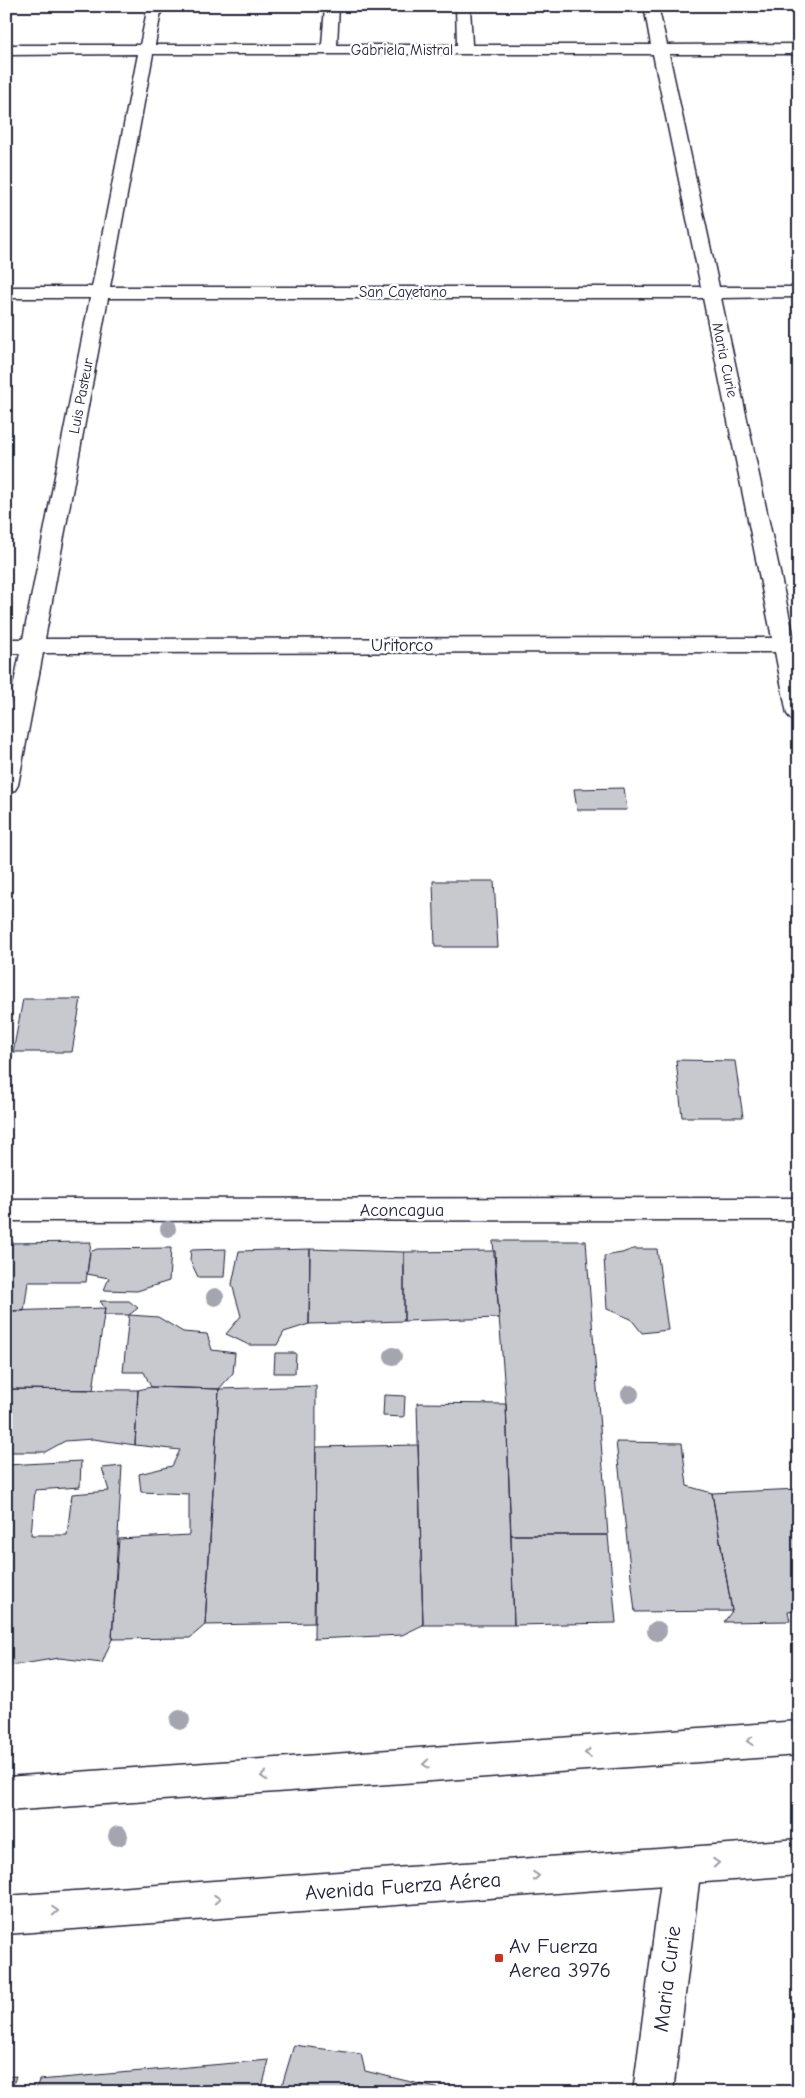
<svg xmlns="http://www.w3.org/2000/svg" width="805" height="2098" viewBox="0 0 805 2098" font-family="'Comic Neue',sans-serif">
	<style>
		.building { fill: #c8c8cf; stroke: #22223b }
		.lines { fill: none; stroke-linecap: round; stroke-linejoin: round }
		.street-casing { stroke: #22223b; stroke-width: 3 }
		.primary-casing { stroke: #22223b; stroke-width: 3 }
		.street { fill: #fff; fill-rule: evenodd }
		.primary { fill: #fff; fill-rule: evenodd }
		.tree { fill: #a5a5af }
		.oneway { stroke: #9c9ca7 }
		.poi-dot { fill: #c8321e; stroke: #fff; stroke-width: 2 }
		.labels { text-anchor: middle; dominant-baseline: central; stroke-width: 5; stroke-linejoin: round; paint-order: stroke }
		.far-street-label { font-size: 15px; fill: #22223b; stroke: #fff }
		.street-label { font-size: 18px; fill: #22223b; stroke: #fff }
		.near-street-label { font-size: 21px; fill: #22223b; stroke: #fff }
		.near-poi-label { font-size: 21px; fill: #22223b; stroke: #fff; text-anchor: start }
	</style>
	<rect width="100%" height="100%" fill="#fff"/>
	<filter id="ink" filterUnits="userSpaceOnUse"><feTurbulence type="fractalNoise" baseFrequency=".02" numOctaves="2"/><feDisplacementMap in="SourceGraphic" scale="10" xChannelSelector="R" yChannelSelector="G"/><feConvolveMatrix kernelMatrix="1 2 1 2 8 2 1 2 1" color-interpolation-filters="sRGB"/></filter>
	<g filter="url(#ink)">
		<!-- building -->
		<path class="building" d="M624 788 627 810H577L574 789Z
			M433 881H494L498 947H435Z
			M23 999H81L72 1052H13Z
			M676 1060 735 1061 743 1117H682Z
			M493 1241H586L608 1535H511L506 1404Z
			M91 1242 86 1282H28L24 1311H6V1243Z
			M171 1248 169 1281 137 1291 104 1290 109 1278 87 1274 90 1252 97 1249Z
			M226 1249 224 1277H198L190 1260 191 1250Z
			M310 1249 404 1252V1321L309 1324Z
			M310 1249 309 1324 284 1332 277 1345H249L226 1334 241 1316 232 1284 239 1251Z
			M633 1249H657L668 1330 642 1333 631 1319 607 1309 604 1256 622 1253Z
			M495 1251 499 1318 404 1321V1252Z
			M100 1301H129L138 1308 129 1315H104L105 1308Z
			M105 1308 93 1390 6 1389V1311Z
			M129 1315 158 1317 183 1332 207 1334 212 1350 235 1353 233 1373 219 1389 151 1387 144 1372H123Z
			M275 1353H296L295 1373H274Z
			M316 1386 315 1623 205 1625 219 1389Z
			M151 1387 219 1389 205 1625 190 1638 112 1639 119 1539 189 1535V1494L141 1492 139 1474 172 1466 180 1450 135 1445 138 1390Z
			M6 1389 138 1390 135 1445 93 1439 65 1441 45 1452H6Z
			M384 1395 405 1396 404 1417 383 1416Z
			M417 1403 506 1404 514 1625H423Z
			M616 1442 682 1443 687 1486 712 1493 732 1611 635 1612Z
			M418 1445 423 1625 402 1635 314 1639 316 1447Z
			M81 1461 80 1487 35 1490 31 1535H67L72 1494 109 1491 102 1468 122 1466 112 1639 102 1663 59 1658 10 1666 11 1649H6V1465Z
			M799 1489V1610L788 1611 790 1621 724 1622 732 1611 712 1493Z
			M511 1535H608L616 1623 514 1625Z
			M294 2045 361 2054 365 2071 453 2092H280Z
			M269 2060 261 2092H35L39 2080Z
			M16 2076 11 2092H6V2077Z"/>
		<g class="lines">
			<defs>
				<path id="street" d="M148 6H162L155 45H322L325 6H339L337 45H457L456 6H470L472 45H651L644 6H658L667 45 799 44V54H669L719 287H799V297L721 298 794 638H799V721L791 719 787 714 775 652 43 653 18 785 15 790 6 793V722L20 653H6V639H23L90 298H6V287H92L138 54 6 55V45H140ZM153 54H653L701 287H110ZM108 298H703L772 638 45 639Z
					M799 1198V1220L6 1221V1199Z
					M682 1848 695 1853 701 1866 673 2092H633L663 1866 669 1853Z"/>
				<path id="primary" d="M799 1721V1755L6 1811V1777Z
					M799 1839V1875L6 1934V1896Z"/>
			</defs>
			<!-- street casing -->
			<use href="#street" class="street-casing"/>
			<!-- primary casing -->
			<use href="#primary" class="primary-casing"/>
			<!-- street -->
			<use href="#street" class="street"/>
			<!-- primary -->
			<use href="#primary" class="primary"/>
		</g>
		<!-- trees -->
		<g class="tree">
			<circle cx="168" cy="1229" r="8"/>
			<circle cx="215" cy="1297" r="9"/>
			<circle cx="393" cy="1356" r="9"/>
			<circle cx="630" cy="1394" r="9"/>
			<circle cx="657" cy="1631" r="10"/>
			<circle cx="180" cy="1720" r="10"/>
			<circle cx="118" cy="1836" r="10"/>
		</g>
		<!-- one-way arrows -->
		<defs><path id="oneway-chevron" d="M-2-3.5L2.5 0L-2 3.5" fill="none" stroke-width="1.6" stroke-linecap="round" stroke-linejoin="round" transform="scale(1.25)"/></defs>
		<g class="oneway">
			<use href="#oneway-chevron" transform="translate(750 1741) rotate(176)"/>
			<use href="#oneway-chevron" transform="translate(588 1753) rotate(176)"/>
			<use href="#oneway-chevron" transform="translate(426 1764) rotate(176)"/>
			<use href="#oneway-chevron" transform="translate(264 1776) rotate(176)"/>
			<use href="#oneway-chevron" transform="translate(716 1863) rotate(-4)"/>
			<use href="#oneway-chevron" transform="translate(536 1876) rotate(-4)"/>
			<use href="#oneway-chevron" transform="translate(217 1899) rotate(-4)"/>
			<use href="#oneway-chevron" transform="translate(55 1911) rotate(-4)"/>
		</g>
	</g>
	<!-- markers -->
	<rect class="poi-dot" x="494" y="1953" width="10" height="10" rx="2.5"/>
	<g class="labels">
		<!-- far-street labels -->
		<g class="far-street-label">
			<text x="402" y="50">Gabriela Mistral</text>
			<text x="403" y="292">San Cayetano</text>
			<text transform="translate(725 360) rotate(78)">Maria Curie</text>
			<text transform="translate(81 396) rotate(-79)">Luis Pasteur</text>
		</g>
		<!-- street labels -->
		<g class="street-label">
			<text x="402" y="645">Uritorco</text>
			<text x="402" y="1210">Aconcagua</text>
		</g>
		<!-- near-street labels -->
		<g class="near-street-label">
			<text transform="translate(403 1886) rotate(-4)">Avenida Fuerza Aérea</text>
			<text transform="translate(667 1979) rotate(-83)">Maria Curie</text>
		</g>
		<!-- near-poi labels -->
		<g class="near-poi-label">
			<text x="509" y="1946">Av Fuerza<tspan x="509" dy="24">Aerea 3976</tspan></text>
		</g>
	</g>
	<!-- margin -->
	<rect width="805" height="2098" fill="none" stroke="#fff" stroke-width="25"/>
	<rect x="12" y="12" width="780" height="2073" fill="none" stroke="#22223b" stroke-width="2" filter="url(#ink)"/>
</svg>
